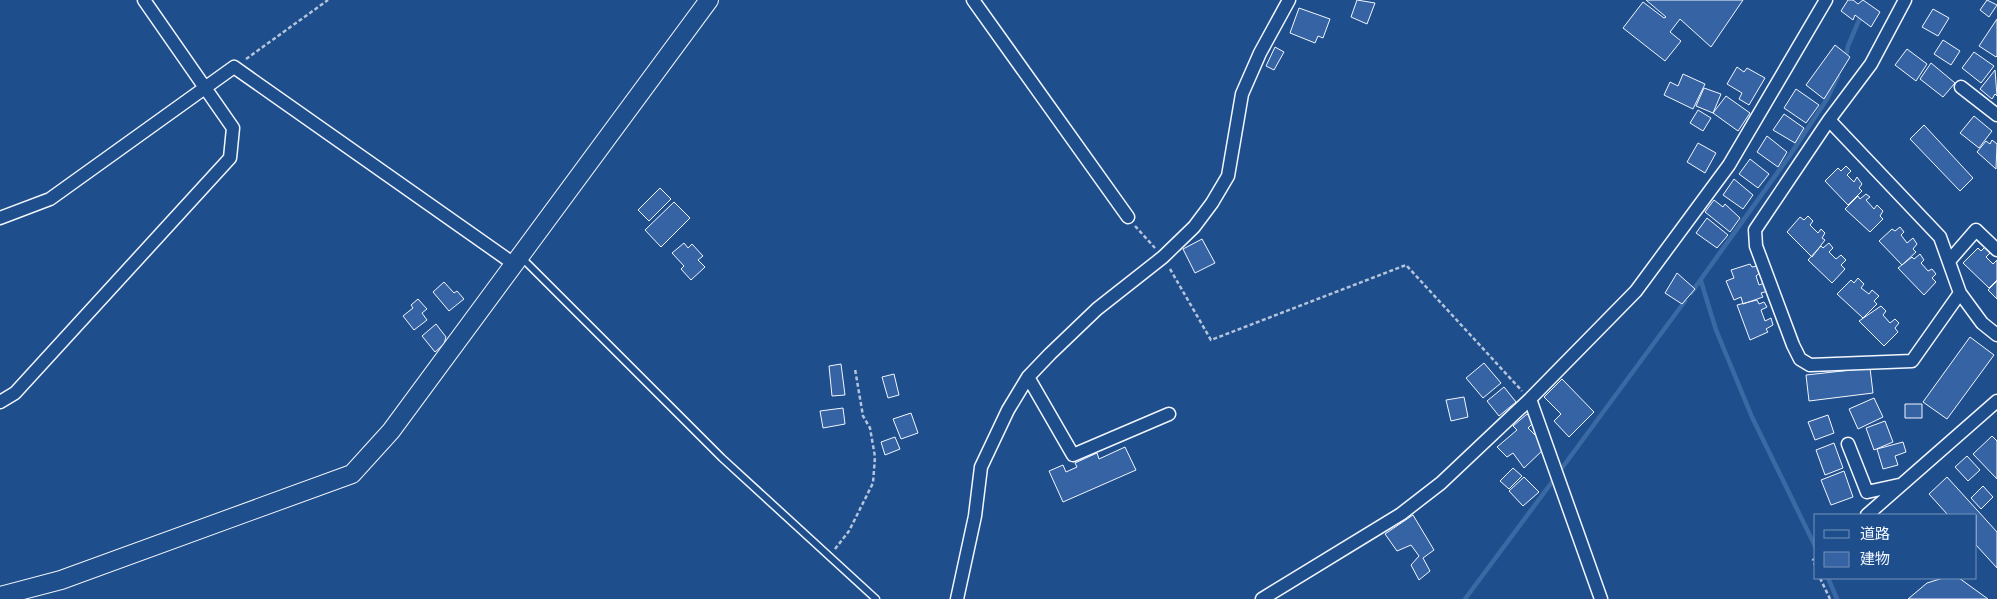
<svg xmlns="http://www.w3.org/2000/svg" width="1997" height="599" viewBox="0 0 1997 599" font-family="'Fira Sans','Noto Sans JP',sans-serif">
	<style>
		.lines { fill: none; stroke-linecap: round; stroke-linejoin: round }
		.stream { stroke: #3b69a3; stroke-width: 4.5 }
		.building { fill: #3563a3; stroke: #f2f6ff }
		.lane-casing { stroke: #f2f6ff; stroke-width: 9 }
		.street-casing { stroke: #f2f6ff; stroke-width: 15 }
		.secondary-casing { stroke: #f2f6ff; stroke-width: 20 }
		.path { stroke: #b3c4dc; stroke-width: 2.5; stroke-dasharray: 4 2.5; stroke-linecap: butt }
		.lane { stroke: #1f4e8c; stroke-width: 6 }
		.street { stroke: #1f4e8c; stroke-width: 12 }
		.secondary { stroke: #1f4e8c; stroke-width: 18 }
	</style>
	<rect width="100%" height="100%" fill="#1f4e8c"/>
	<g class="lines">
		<!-- stream -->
		<path class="stream" d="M1845 60 1848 46 1862 13
			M1701 281 1716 330 1752 417 1816 548
			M1691 293 1788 158 1827 99 1838 76
			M1559 472 1685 301
			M1828 578 1837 599
			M1465 599 1555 478"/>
	</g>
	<!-- building -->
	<path class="building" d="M1357 0 1375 3 1367 24 1351 17Z
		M1743 0 1711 47 1680 19 1670 32 1681 41 1665 61 1623 28 1643 2 1664 18 1666 17 1646 0Z
		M1848 0H1853L1858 4 1863 0 1880 12 1871 27 1855 15 1853 20 1841 11Z
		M1987 0 1997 5 1989 17 1980 10Z
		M1299 8 1330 19 1323 38 1318 36 1315 43 1290 33Z
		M1933 9 1949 18 1938 36 1922 27Z
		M1997 19V56L1996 57 1979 46Z
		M1943 40 1960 51 1951 65 1934 54Z
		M1835 45 1850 57 1824 99 1806 85Z
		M1275 47 1284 52 1274 70 1266 66Z
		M1907 49 1927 64 1916 81 1895 65Z
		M1974 52 1994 66 1981 83 1962 68Z
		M1931 63 1955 83 1943 97 1920 79Z
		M1737 67 1744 72 1747 68 1765 78 1749 105 1739 99 1742 93 1727 84Z
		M1995 70 1997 96 1995 94 1992 99 1980 89Z
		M1683 74 1705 84 1693 109 1664 95 1670 82 1678 86Z
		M1704 88 1721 94 1713 113 1696 106Z
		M1796 89 1819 105 1806 123 1784 108Z
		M1726 96 1750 113 1738 131 1713 113Z
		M1698 110 1711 118 1703 131 1690 123Z
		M1784 114 1804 128 1795 143 1773 130Z
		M1974 116 1992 131 1979 148 1960 133Z
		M1924 125 1973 178 1960 191 1910 139Z
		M1767 136 1787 152 1778 167 1757 152Z
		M1992 140 1997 144 1996 169 1977 152 1986 141 1990 144Z
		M1698 143 1716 153 1705 173 1687 162Z
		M1750 159 1769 174 1758 188 1739 174Z
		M1846 166 1851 171 1847 175 1854 182 1857 177 1862 184 1859 188 1862 191 1848 205 1825 181 1838 168 1841 171Z
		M1734 179 1753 195 1743 209 1723 195Z
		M660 188 671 199 649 221 638 210Z
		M1866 194 1870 197 1866 200 1874 209 1877 205 1883 211 1880 216 1883 219 1870 232 1845 209 1858 196 1860 199Z
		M1714 200 1723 207 1725 204 1740 218 1730 232 1705 212Z
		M674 202 690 218 661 247 645 230Z
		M1808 216 1813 221 1810 225 1818 233 1821 229 1825 233 1822 238 1825 240 1812 257 1787 232 1800 217 1804 220Z
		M1707 218 1728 235 1717 248 1696 233Z
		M1900 227 1904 232 1901 235 1907 243 1913 238 1917 244 1913 249 1916 252 1902 265 1879 241 1892 229 1895 231Z
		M1202 239 1215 263 1195 273 1183 249Z
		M684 243 688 248 692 244 703 256 698 260 705 267 691 280 681 269 684 266 672 253Z
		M1829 243 1833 248 1829 252 1836 259 1841 255 1846 260 1841 265 1845 269 1832 283 1808 260 1821 246 1823 248Z
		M1986 246 1992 251 1986 257 1993 264 1997 260V280L1989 288 1963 263 1978 248 1981 251Z
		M1920 254 1924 260 1921 263 1928 271 1932 269 1936 274 1932 278 1936 282 1924 295 1898 268 1912 257 1914 259Z
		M1750 264 1752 267 1758 266 1760 273 1756 276 1759 285 1764 283 1768 291 1761 293 1763 297 1743 304 1741 297 1734 300 1726 281 1734 278 1731 270Z
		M1677 273 1695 289 1682 304 1665 293Z
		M1858 278 1864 284 1861 288 1869 294 1872 290 1879 296 1874 301 1877 304 1863 318 1837 294 1851 280 1854 283Z
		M1997 281V299L1988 290Z
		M444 282 454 293 457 291 464 299 449 311 433 292Z
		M418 299 427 309 422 313 427 320 414 330 403 316 413 308 411 305Z
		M1757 300 1759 304 1764 302 1767 307 1761 310 1765 321 1771 318 1773 325 1766 329 1768 332 1750 340 1737 305Z
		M1881 306 1886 311 1883 315 1890 323 1895 319 1899 323 1895 328 1898 332 1884 346 1859 321Z
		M436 324 446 337 444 344 435 352 422 336Z
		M1970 337 1994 355 1947 419 1923 402Z
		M1484 363 1501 383 1483 398 1466 378Z
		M841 364 845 395 832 396 829 366Z
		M1870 368 1873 393 1809 401 1806 375Z
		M894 374 899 395 888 398 882 377Z
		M1562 379 1594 412 1569 437 1554 421 1561 414 1544 397Z
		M1504 387 1516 402 1499 416 1487 401Z
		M1464 397 1468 417 1451 421 1446 400Z
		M1874 398 1883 417 1858 429 1849 409Z
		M1905 404H1922V418H1905Z
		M843 408 845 424 823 428 820 411Z
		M911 413 918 433 901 439 893 419Z
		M1527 414 1534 422 1528 428 1542 442 1544 449 1524 468 1513 453 1507 457 1497 447 1517 430 1513 426Z
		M1828 415 1834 433 1815 440 1808 422Z
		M1885 421 1893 442 1874 450 1866 428Z
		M1992 436 1997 441V479L1973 454Z
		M895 437 900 449 885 455 881 442Z
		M1903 442 1906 452 1895 456 1898 465 1883 469 1877 449Z
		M1834 443 1843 468 1825 475 1816 450Z
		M1125 447 1136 470 1063 502 1049 471 1063 465 1066 472 1077 467 1075 463 1097 453 1099 459Z
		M1967 456 1980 470 1968 481 1955 467Z
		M1513 468 1522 476 1509 489 1500 481Z
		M1844 471 1853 497 1831 505 1821 480Z
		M1524 477 1539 492 1523 506 1509 491Z
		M1947 477 1997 532V568L1976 545V515H1948L1929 494Z
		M1983 486 1993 497 1981 509 1971 498Z
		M1413 515 1434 550 1423 558 1430 571 1419 580 1411 565 1419 556 1411 545 1397 551 1385 534Z
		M1943 578H1959L1988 599H1908L1927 583Z"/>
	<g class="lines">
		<defs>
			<path id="lane" d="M521 257 722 458 876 599"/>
			<path id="street" d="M973 0 1128 217
				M1905 0 1871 64 1829 120 1755 230 1756 246 1793 345 1800 359 1810 365 1912 361 1960 293
				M1961 87 1997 115
				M1829 120 1940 237 1960 293 1982 323 1997 335
				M0 218 50 199 234 67 514 264
				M1949 261 1976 230 1997 250
				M1028 377 1073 455 1169 414
				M1530 399 1601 599
				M0 402 15 393 230 158 233 128 144 0
				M1848 444 1867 492 1899 485
				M1867 515 1997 401
				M957 599 975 516 981 467 1008 410 1028 377 1050 354 1097 309 1163 257 1194 227 1212 203 1228 176 1242 94 1260 53 1289 0
				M1262 599 1401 514 1441 483 1530 399 1636 291 1729 165 1826 0"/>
			<path id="secondary" d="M0 596 61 580 352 474 391 431 709 0"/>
		</defs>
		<!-- lane casing -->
		<use href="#lane" class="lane-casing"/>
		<!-- street casing -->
		<use href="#street" class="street-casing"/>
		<!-- secondary casing -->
		<use href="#secondary" class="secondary-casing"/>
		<!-- path -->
		<path class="path" d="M246 59 328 0
			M1135 226 1155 248
			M1170 269 1211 340 1406 265 1522 391
			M835 549 849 531 873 483 875 457 870 428 863 416 855 369
			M1816 558 1813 560 1816 567
			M1820 578 1830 599"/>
		<!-- lane -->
		<use href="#lane" class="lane"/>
		<!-- street -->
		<use href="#street" class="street"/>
		<!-- secondary -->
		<use href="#secondary" class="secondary"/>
	</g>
	<!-- legend -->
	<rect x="1814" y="514" width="162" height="65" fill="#1f4e8c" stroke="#7391ba"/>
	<rect x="1824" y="530" width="25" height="8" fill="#1f4e8c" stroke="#7391ba"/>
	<text x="1860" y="539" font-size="15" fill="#f2f6ff">道路</text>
	<rect x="1824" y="552" width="25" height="15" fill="#3563a3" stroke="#7391ba"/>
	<text x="1860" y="564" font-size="15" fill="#f2f6ff">建物</text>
</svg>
